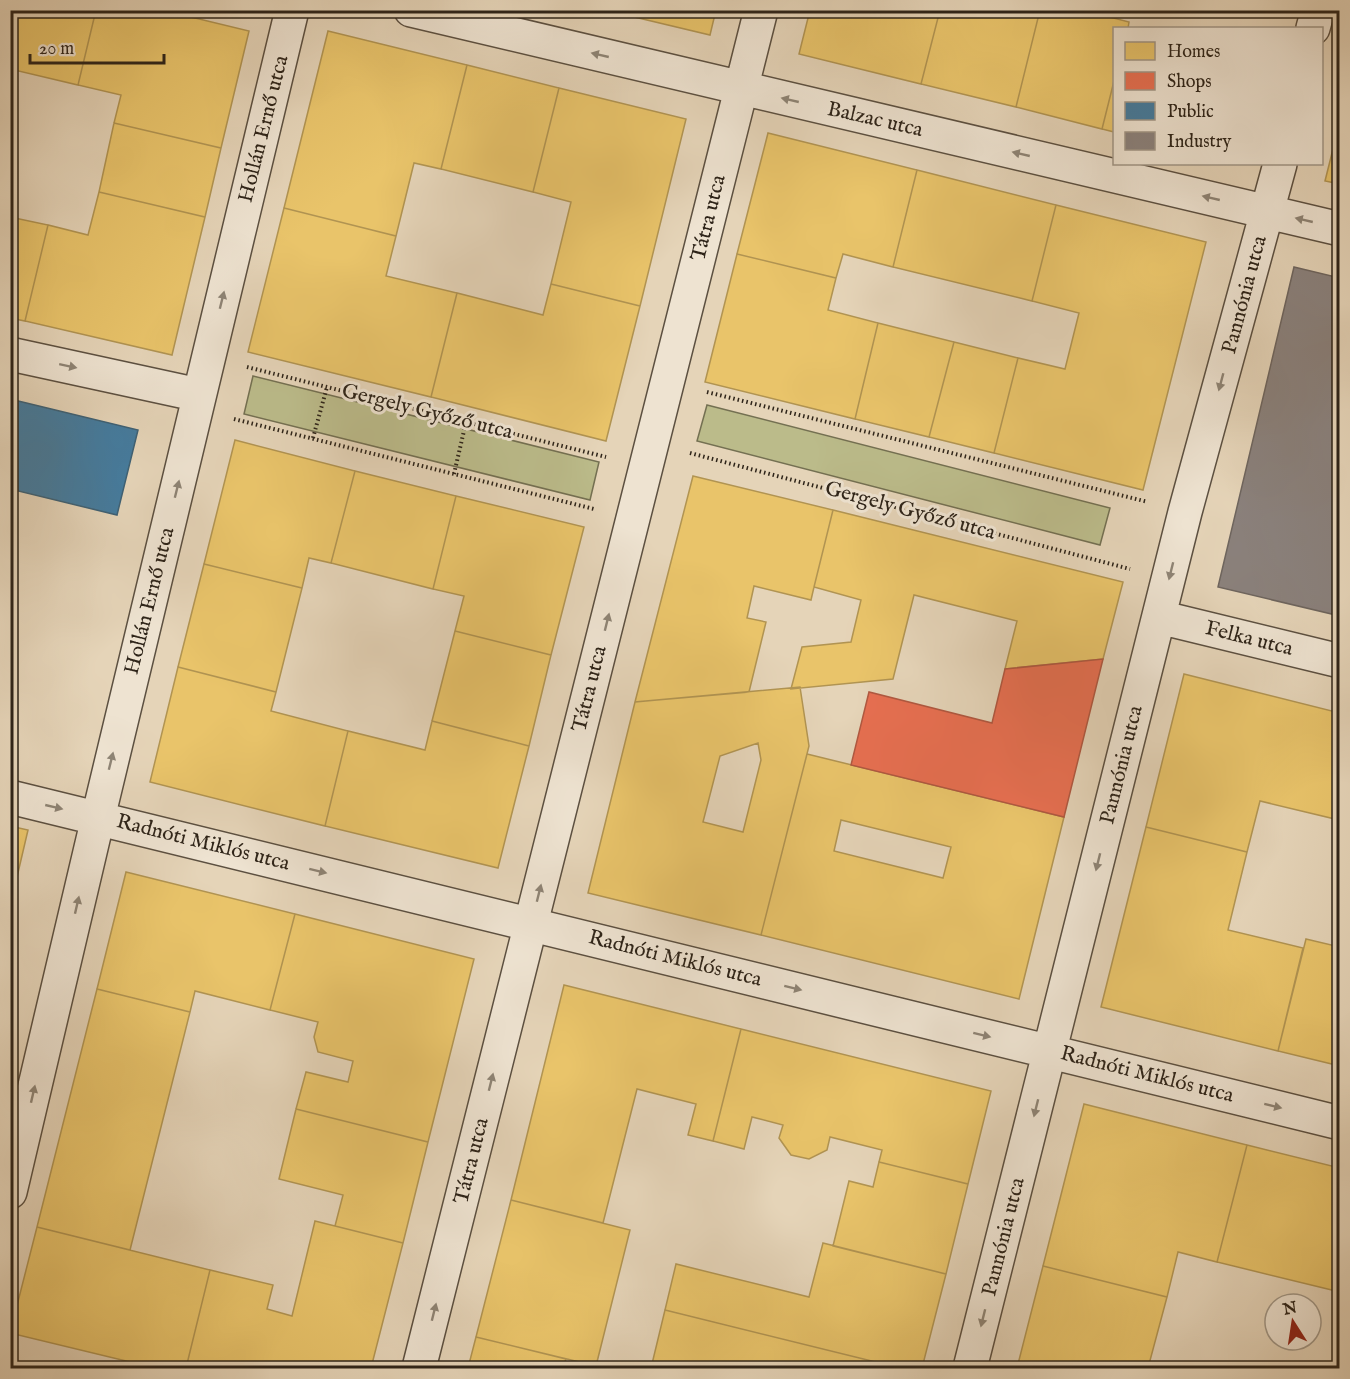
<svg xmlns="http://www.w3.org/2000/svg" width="1350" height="1379" viewBox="0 0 1350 1379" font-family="'IM FELL English',serif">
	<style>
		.green { fill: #bbbb8a; stroke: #747052; stroke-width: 1.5 }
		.homes { fill: #e9c46a; stroke: #b19452; stroke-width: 1.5; fill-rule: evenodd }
		.shops { fill: #e76f51; stroke: #b05840; stroke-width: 1.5 }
		.public { fill: #457b9d; stroke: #3e6175; stroke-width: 1.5 }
		.industry { fill: #8a817c; stroke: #6e655e; stroke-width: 1.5 }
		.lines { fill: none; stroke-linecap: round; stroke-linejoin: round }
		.minor-casing { stroke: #5c5041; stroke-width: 36 }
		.path { stroke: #2e2419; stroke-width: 4; stroke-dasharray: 1.5 3; stroke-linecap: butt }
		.minor { stroke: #eee3d1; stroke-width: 33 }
		.oneway { fill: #8e8475 }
		.labels { text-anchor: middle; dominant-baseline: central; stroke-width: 6; stroke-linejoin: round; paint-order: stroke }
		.street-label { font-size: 21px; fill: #2e2419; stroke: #eee3d1 }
	</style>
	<rect width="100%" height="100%" fill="#e5d4b8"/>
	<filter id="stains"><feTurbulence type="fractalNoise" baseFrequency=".00333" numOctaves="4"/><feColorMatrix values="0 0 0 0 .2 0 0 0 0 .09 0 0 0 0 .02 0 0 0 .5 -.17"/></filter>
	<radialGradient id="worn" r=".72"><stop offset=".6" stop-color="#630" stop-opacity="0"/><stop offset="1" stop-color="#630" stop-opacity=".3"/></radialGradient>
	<!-- green -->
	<path class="green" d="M253 376 599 462 590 500 244 414Z
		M707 405 1110 508 1100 545 697 441Z"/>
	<!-- homes -->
	<path class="homes" d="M10 10H96L78 85 10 69Z
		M96 10H162L249 31 221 148 114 123 121 95 78 85Z
		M605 10H716L710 35Z
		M810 10H940L921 84 799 54Z
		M940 10H1040L1016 107 921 84Z
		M1040 10H1083L1129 22 1128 28H1114V81L1102 129 1016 107Z
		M328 31 467 65 441 169 414 163 396 236 284 208Z
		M467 65 559 88 533 192 441 169Z
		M1114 81V132L1102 129Z
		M559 88 686 119 640 306 551 284 571 202 533 192Z
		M1340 121V184L1325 181Z
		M114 123 221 148 205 217 99 192Z
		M768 133 917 170 893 267 843 254 836 278 737 254Z
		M917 170 1056 205 1032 301 893 267Z
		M99 192 205 217 172 355 25 321 48 225 88 235Z
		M1056 205 1206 242 1143 490 994 453 1018 358 1065 369 1079 313 1032 301Z
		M284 208 396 236 386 276 457 293 431 397 248 352Z
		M10 217 48 225 25 321 10 318Z
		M737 254 836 278 828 310 878 323 855 419 705 382Z
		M551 284 640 306 606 441 431 397 457 293 543 315Z
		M878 323 954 342 929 437 855 419Z
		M954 342 1018 358 994 453 929 437Z
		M235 440 355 471 331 563 309 558 302 588 204 564Z
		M355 471 456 496 433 589 331 563Z
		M693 476 833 510 814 587 811 600 754 586 747 618 766 622 749 692 635 702Z
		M456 496 584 527 551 655 455 631 464 596 433 589Z
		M833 510 1123 582 1103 659 1005 669 1017 621 914 595 893 679 791 689 802 647 851 642 861 600 814 587Z
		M204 564 302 588 276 692 178 667Z
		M455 631 551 655 529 746 432 721Z
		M178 667 276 692 271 711 348 731 325 826 150 782Z
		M1184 674 1340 713V802L1335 819 1260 801 1247 852 1146 827Z
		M800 687 809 746 761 935 588 893 635 702ZM758 743 761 760 743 832 703 822 720 756Z
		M432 721 529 746 498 868 325 826 348 731 425 750Z
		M807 754 1064 817 1019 999 761 935ZM841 820 951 847 943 878 834 851Z
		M10 826 28 830 10 907Z
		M1146 827 1247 852 1228 930 1303 948 1278 1051 1101 1007Z
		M126 872 295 914 270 1010 195 991 190 1012 97 989Z
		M295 914 474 959 428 1142 296 1109 306 1072 348 1082 353 1061 318 1052 314 1037 318 1022 270 1010Z
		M1306 939 1340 947V1066L1278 1051Z
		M564 985 741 1029 713 1141 688 1135 696 1104 637 1089 603 1223 511 1200Z
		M97 989 190 1012 130 1250 37 1227Z
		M741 1029 991 1091 968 1184 879 1162 882 1150 830 1137 827 1150 809 1159 791 1155 779 1138 783 1125 752 1117 744 1149 713 1141Z
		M1084 1104 1247 1145 1217 1262 1178 1252 1167 1297 1043 1266Z
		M296 1109 428 1142 403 1243 335 1226 343 1195 279 1179Z
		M1247 1145 1340 1168V1292L1217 1262Z
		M879 1162 968 1184 946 1274 833 1246 849 1181 873 1187Z
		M511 1200 630 1230 596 1366 476 1337Z
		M315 1221 403 1243 371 1368H186L210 1270 273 1285 267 1309 292 1316Z
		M37 1227 210 1270 186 1368H155L10 1333Z
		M823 1243 946 1274 922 1368H900L665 1310 676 1264 809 1297Z
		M1043 1266 1167 1297 1148 1368H1017Z
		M665 1310 900 1368H651Z
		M476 1337 566 1359 563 1368H468Z"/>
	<!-- shops -->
	<path class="shops" d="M1103 659 1064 817 851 765 869 692 992 723 1005 669Z"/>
	<!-- public -->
	<path class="public" d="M10 399 138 430 117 515 10 489Z"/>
	<!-- industry -->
	<path class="industry" d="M1294 267 1340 278V616L1218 587Z"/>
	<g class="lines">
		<defs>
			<path id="minor" d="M411 10 1340 229
				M1313 28 1318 10
				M10 354 199 395
				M1159 617 1340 661
				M10 797 1340 1123
				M10 1192 98 818 292 10
				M419 1368 761 10
				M970 1368 1185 512 1280 164"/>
		</defs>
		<!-- minor casing -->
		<use href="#minor" class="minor-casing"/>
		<!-- path -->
		<path class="path" d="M247 367 606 457
			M707 392 1148 502
			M234 419 594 509
			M313 438 327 387
			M690 453 1130 569
			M454 474 466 422"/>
		<!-- minor -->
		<use href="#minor" class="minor"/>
	</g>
	<!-- one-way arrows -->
	<defs><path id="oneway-solid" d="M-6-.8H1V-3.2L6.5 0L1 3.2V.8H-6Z" transform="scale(1.5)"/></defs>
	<g class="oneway">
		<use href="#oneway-solid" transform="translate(600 55) rotate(-167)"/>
		<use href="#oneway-solid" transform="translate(790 100) rotate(-167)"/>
		<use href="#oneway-solid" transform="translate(1021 154) rotate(-167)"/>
		<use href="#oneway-solid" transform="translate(1211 198) rotate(-167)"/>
		<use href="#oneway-solid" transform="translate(1304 220) rotate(-167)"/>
		<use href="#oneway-solid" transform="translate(222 300) rotate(-76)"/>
		<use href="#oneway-solid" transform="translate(68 366) rotate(12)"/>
		<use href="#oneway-solid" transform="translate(1221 382) rotate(105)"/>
		<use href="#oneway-solid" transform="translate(177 489) rotate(-76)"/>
		<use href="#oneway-solid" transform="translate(1171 571) rotate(104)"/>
		<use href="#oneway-solid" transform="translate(607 622) rotate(-76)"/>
		<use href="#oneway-solid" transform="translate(111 761) rotate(-76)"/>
		<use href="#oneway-solid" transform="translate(54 807) rotate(13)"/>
		<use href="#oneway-solid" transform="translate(1098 862) rotate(104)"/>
		<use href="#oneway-solid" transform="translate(318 871) rotate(14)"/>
		<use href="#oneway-solid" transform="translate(539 893) rotate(-76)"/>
		<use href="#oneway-solid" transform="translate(77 905) rotate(-77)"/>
		<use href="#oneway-solid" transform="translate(793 988) rotate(14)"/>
		<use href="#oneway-solid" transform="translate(982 1035) rotate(14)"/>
		<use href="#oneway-solid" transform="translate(491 1082) rotate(-76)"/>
		<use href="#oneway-solid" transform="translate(33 1094) rotate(-77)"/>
		<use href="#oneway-solid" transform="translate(1273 1106) rotate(14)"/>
		<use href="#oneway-solid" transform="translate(1036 1108) rotate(104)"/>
		<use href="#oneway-solid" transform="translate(434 1312) rotate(-76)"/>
		<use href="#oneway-solid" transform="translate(983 1318) rotate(104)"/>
	</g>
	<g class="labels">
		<!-- street labels -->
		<g class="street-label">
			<text transform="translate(875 120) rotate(13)">Balzac utca</text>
			<text transform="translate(264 129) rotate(-76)">Hollán Ernő utca</text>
			<text transform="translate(709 218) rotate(-76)">Tátra utca</text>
			<text transform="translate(1245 295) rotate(-75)">Pannónia utca</text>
			<text transform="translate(427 412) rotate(14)">Gergely Győző utca</text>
			<text transform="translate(910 511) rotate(15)">Gergely Győző utca</text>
			<text transform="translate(150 601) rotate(-76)">Hollán Ernő utca</text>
			<text transform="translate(1249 639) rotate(14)">Felka utca</text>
			<text transform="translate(590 689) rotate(-76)">Tátra utca</text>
			<text transform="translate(1122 765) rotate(-76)">Pannónia utca</text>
			<text transform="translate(203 843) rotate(14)">Radnóti Miklós utca</text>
			<text transform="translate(675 959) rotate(14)">Radnóti Miklós utca</text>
			<text transform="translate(1147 1075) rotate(14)">Radnóti Miklós utca</text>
			<text transform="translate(472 1161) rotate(-76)">Tátra utca</text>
			<text transform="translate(1004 1237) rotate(-76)">Pannónia utca</text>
		</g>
	</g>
	<!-- margin -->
	<rect width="1350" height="1379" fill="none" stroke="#e5d4b8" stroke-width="36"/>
	<rect x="12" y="12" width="1326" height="1355" fill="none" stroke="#2e2419" stroke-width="3"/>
	<rect x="18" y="18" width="1314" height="1343" fill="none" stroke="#2e2419" stroke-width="1.5"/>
	<!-- legend -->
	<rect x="1113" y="27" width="210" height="138" fill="#eee3d1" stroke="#a19787" stroke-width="1.5"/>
	<rect x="1125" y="42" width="30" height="18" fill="#e9c46a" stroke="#a19787" stroke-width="1.5"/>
	<text x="1167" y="57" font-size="18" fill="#2e2419">Homes</text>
	<rect x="1125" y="72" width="30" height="18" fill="#e76f51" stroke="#a19787" stroke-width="1.5"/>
	<text x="1167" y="87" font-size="18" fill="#2e2419">Shops</text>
	<rect x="1125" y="102" width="30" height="18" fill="#457b9d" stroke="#a19787" stroke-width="1.5"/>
	<text x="1167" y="117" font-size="18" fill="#2e2419">Public</text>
	<rect x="1125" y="132" width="30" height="18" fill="#8a817c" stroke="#a19787" stroke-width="1.5"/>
	<text x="1167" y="147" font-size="18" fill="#2e2419">Industry</text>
	<!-- north arrow -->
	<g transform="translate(1293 1322) rotate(348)"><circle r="28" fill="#eee3d1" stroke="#a19787" stroke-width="1.5"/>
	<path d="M0-4.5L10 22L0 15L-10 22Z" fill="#8f2418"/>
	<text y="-9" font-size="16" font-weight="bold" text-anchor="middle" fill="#2e2419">N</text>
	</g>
	<!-- scale -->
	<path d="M30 54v9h134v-9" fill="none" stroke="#2e2419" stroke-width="3"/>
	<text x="39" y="54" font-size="18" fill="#2e2419" stroke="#eee3d1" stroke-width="4.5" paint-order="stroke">20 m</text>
	<rect width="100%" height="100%" filter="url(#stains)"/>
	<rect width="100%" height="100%" fill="url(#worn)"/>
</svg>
